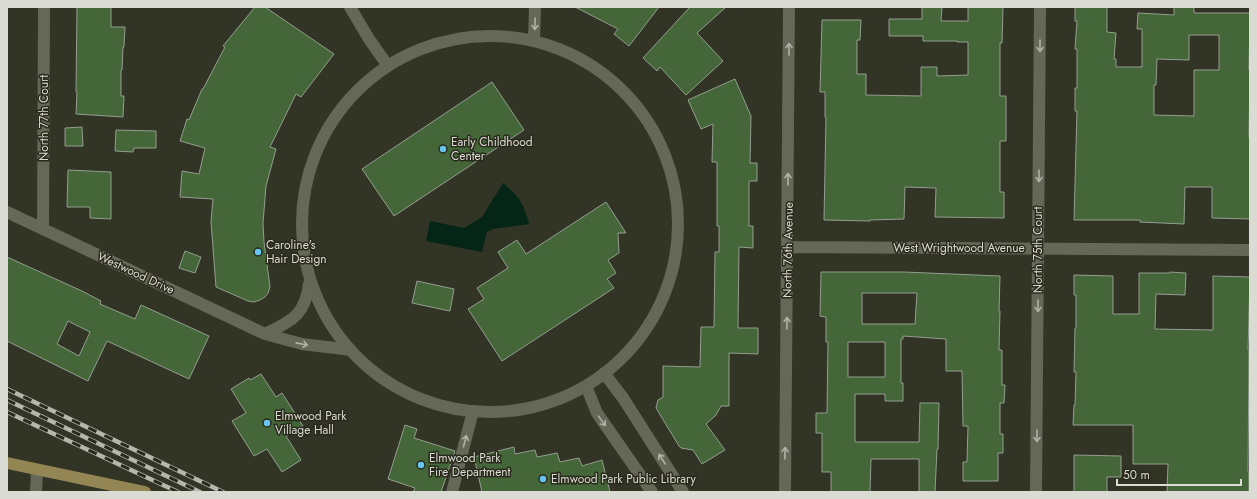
<svg xmlns="http://www.w3.org/2000/svg" width="1257" height="499" viewBox="0 0 1257 499" font-family="Jost,sans-serif">
	<style>
		.water { fill: #052617 }
		.building { fill: #456639; stroke: #939e8f; fill-rule: evenodd }
		.lines { fill: none; stroke-linecap: round; stroke-linejoin: round }
		.minor { stroke: #656757; stroke-width: 12 }
		.major { stroke: #948654; stroke-width: 12 }
		.rail-casing { stroke: #b5b7ad; stroke-width: 4.5 }
		.rail { stroke: #292a1c; stroke-width: 3; stroke-dasharray: 9; stroke-linecap: butt }
		.oneway { stroke: #b1b2a7 }
		.poi-dot { fill: #68c4f0; stroke: #292a1c; stroke-width: 1.5 }
		.labels { text-anchor: middle; dominant-baseline: central; stroke-width: 3; stroke-linejoin: round; paint-order: stroke }
		.street-label { font-size: 12px; fill: #dadbd2; stroke: #292a1c }
		.poi-label { font-size: 12px; fill: #dadbd2; stroke: #292a1c; text-anchor: start }
	</style>
	<rect width="100%" height="100%" fill="#323426"/>
	<!-- water -->
	<path class="water" d="M503 183C518 195 525 205 529 224L493 229 487 232 482 252 426 241 430 221 464 228 482 217Z"/>
	<!-- building -->
	<path class="building" d="M77 7H111V27H125L124 47H123L122 70H121V96H124L123 117 76 114 77 92H76Z
		M255 7H265L334 54 301 97 296 94 270 147 276 149 266 186 263 223 264 242 270 287 268 293 265 297 260 300 254 302 248 301 216 287 211 222 213 199 180 197 182 171 199 174 205 148 180 141 187 119 189 120 202 89H203L225 47 223 46Z
		M575 7H659L629 46 614 34 618 29Z
		M690 7H726L697 33 723 61 686 95 660 67 657 71 643 58Z
		M922 7H942L941 21H968V7H1003L1002 43H1000V96H1006V141H1000V192H1004V218L935 217 936 188 905 187 904 219 870 220V221L824 220 826 117H825V92H820L822 20H861L860 40H857V74H866V95L921 96V67H937V76L968 75V42H957V41H923V36H889V19H922Z
		M1075 7H1107V32L1116 33 1114 59H1116V67H1142V29H1137L1138 13 1174 15V7H1194V13H1250L1249 70H1250L1249 137H1250V219L1212 218V187H1185L1184 224 1140 222V220H1074L1077 111H1075V88H1077V49H1075L1077 21H1075ZM1189 35H1219V70H1194V116L1154 115V85H1156L1157 59 1189 60Z
		M735 79 751 116 750 163H757V181H749V226H753V248L739 247 738 328H758V354L729 353V406H721L716 415 706 424 725 450 702 464 693 450 681 448 679 446 656 408 658 400 663 397V366L700 367 701 327H714L715 252H719V226H717V162H712L713 124 701 129 688 100Z
		M492 82 524 130 394 216 362 169Z
		M82 127 83 146H65V128Z
		M116 130 156 131V148H134L133 152 115 151Z
		M68 170 111 172V219L90 218V207H67Z
		M606 202 626 233H618L619 253 608 260 616 273 607 279 614 288 502 361 468 309 484 299 477 288 508 268 498 252 517 240 526 254Z
		M185 251 201 257 195 273 179 268Z
		M7 257 82 291 101 301 100 304 135 319 141 305 209 336 189 379 107 341 88 381 7 341ZM68 321 90 332 79 356 57 344Z
		M821 272H904L1000 276 999 311H1000L999 350H1002V385H1005L1004 403H1000V434H1003V453H998V481H963V462H967L968 426H963L962 371H946V339L903 336V339H901V383H903V401H885V394H855V442H919L920 403H939L938 449H937L935 492H919V459H871L870 492H831V472H822V433H816V413H827L828 342H826V317L820 316ZM862 293H917L915 324H862ZM848 342H885V377H848Z
		M1170 272 1186 273 1185 295 1156 294 1155 329 1213 330V276L1250 277 1248 350H1249L1248 472H1249V492H1167L1168 464H1133V425H1073L1074 405H1075L1076 372H1074L1075 328H1076V295H1074V275L1113 276V314H1139V273H1170Z
		M417 281 454 289 450 311 412 303Z
		M261 374 276 397 282 393 303 426 286 436 301 460 282 472 267 449 254 456 232 421 246 413 231 389 249 378 250 380Z
		M405 425 417 429 414 438 455 451 441 492H413L415 488 388 479Z
		M514 447 515 454 535 450 537 457 557 453 560 462 579 458 582 466 602 460 610 492H482L474 457Z
		M1074 455 1121 456V477H1107V492H1074Z"/>
	<g class="lines">
		<!-- minor -->
		<path class="minor" d="M350 7 369 39 388 66
			M302 224a188 188 0 1 1 376 0a188 188 0 1 1-376 0Z
			M534 41 535 7
			M7 212 265 334 302 344 351 350
			M43 229 44 7
			M788 247 1250 250
			M265 334C291 321 305 316 309 284
			M604 373 623 398 683 492
			M586 386 597 413 652 492
			M36 492 37 470
			M452 492 473 411
			M785 492 789 7
			M1036 492 1040 7"/>
		<!-- major -->
		<path class="major" d="M7 463 145 492"/>
		<defs>
			<path id="rail" d="M7 389 223 492
				M7 400 200 492
				M7 412 178 492"/>
		</defs>
		<!-- rail casing -->
		<use href="#rail" class="rail-casing"/>
		<!-- rail -->
		<use href="#rail" class="rail"/>
	</g>
	<!-- one-way arrows -->
	<defs><path id="oneway-shaft" d="M-6 0H5M1.5-3L5.5 0L1.5 3" fill="none" stroke-width="1.6" stroke-linecap="round" stroke-linejoin="round"/></defs>
	<g class="oneway">
		<use href="#oneway-shaft" transform="translate(535 24) rotate(91)"/>
		<use href="#oneway-shaft" transform="translate(1040 46) rotate(90)"/>
		<use href="#oneway-shaft" transform="translate(789 49) rotate(-90)"/>
		<use href="#oneway-shaft" transform="translate(1039 176) rotate(90)"/>
		<use href="#oneway-shaft" transform="translate(788 179) rotate(-90)"/>
		<use href="#oneway-shaft" transform="translate(1038 306) rotate(90)"/>
		<use href="#oneway-shaft" transform="translate(787 323) rotate(-89)"/>
		<use href="#oneway-shaft" transform="translate(302 344) rotate(11)"/>
		<use href="#oneway-shaft" transform="translate(602 421) rotate(55)"/>
		<use href="#oneway-shaft" transform="translate(1037 436) rotate(90)"/>
		<use href="#oneway-shaft" transform="translate(465 441) rotate(-75)"/>
		<use href="#oneway-shaft" transform="translate(785 453) rotate(-89)"/>
		<use href="#oneway-shaft" transform="translate(662 459) rotate(-123)"/>
	</g>
	<!-- markers -->
	<g class="poi-dot">
		<circle cx="443" cy="149" r="4"/>
		<circle cx="258" cy="252" r="4"/>
		<circle cx="267" cy="423" r="4"/>
		<circle cx="421" cy="465" r="4"/>
		<circle cx="543" cy="479" r="4"/>
	</g>
	<g class="labels">
		<!-- street labels -->
		<g class="street-label">
			<text transform="translate(44 118) rotate(-90)">North 77th Court</text>
			<text x="959" y="248">West Wrightwood Avenue</text>
			<text transform="translate(788 250) rotate(-89)">North 76th Avenue</text>
			<text transform="translate(1038 250) rotate(-90)">North 75th Court</text>
			<text transform="translate(136 273) rotate(25)">Westwood Drive</text>
		</g>
		<!-- poi labels -->
		<g class="poi-label">
			<text x="451" y="142">Early Childhood<tspan x="451" dy="14">Center</tspan></text>
			<text x="266" y="245">Caroline's<tspan x="266" dy="14">Hair Design</tspan></text>
			<text x="275" y="416">Elmwood Park<tspan x="275" dy="14">Village Hall</tspan></text>
			<text x="429" y="458">Elmwood Park<tspan x="429" dy="14">Fire Department</tspan></text>
			<text x="551" y="479">Elmwood Park Public Library</text>
		</g>
	</g>
	<!-- border -->
	<rect width="1257" height="499" fill="none" stroke="#dadbd2" stroke-width="16"/>
	<!-- scale -->
	<path d="M1117 479v6h124v-6" fill="none" stroke="#dadbd2" stroke-width="2"/>
	<text x="1123" y="479" font-size="12" fill="#dadbd2" stroke="#292a1c" stroke-width="3" paint-order="stroke">50 m</text>
</svg>
